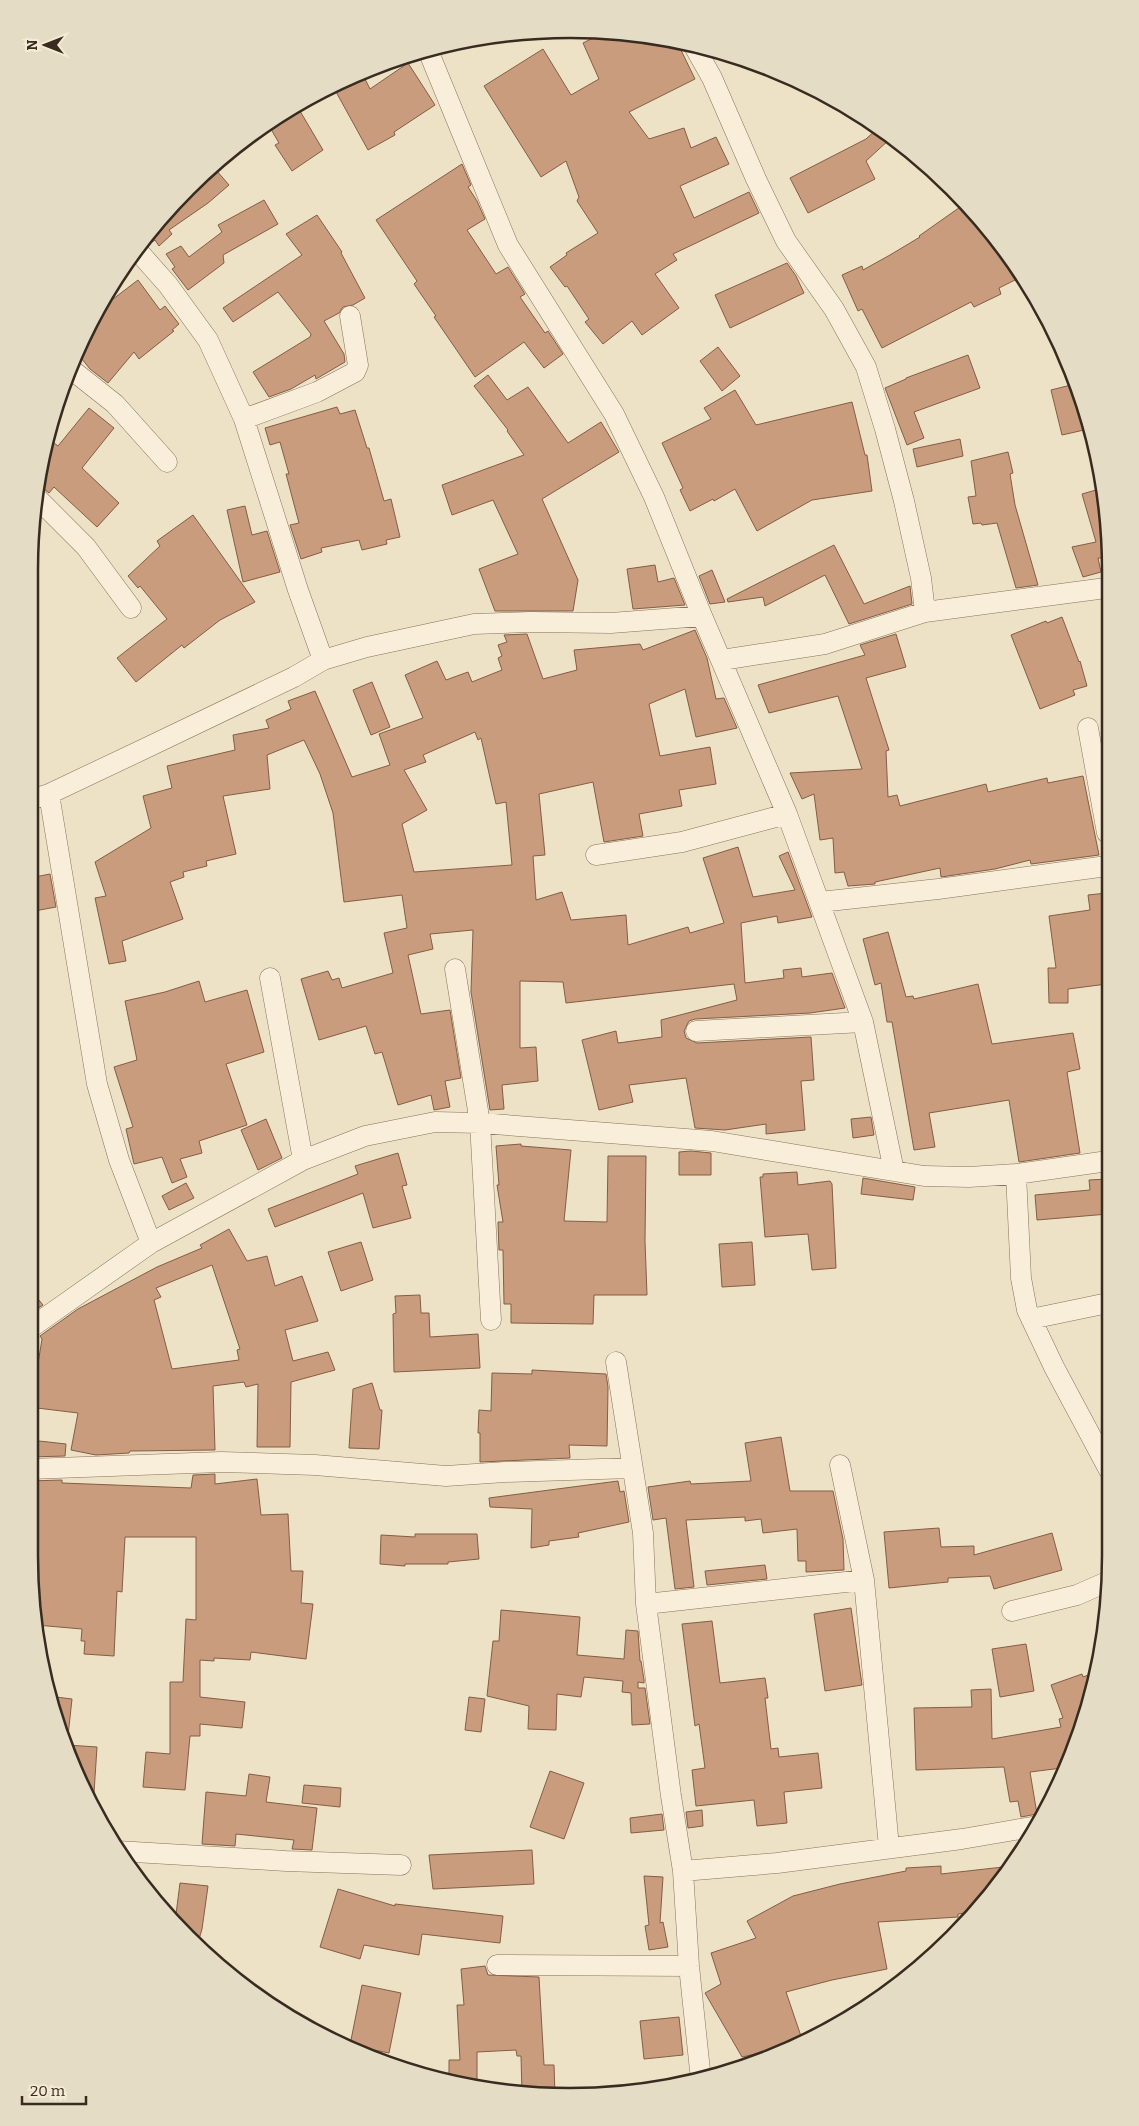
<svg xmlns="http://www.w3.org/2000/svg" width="1139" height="2126" viewBox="0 0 1139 2126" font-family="Bitter,serif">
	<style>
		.building { fill: #c99c7d; stroke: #855d43; fill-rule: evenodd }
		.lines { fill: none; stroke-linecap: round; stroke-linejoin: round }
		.street-casing { stroke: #87735c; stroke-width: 21 }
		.street { stroke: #f8eed9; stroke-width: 20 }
		.rim { fill: none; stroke: #382b1f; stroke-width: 2.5 }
	</style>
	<rect width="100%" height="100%" fill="#ede1c6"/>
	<!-- building -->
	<path class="building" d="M605 32 640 33 677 42 695 79 629 112 649 139 684 128 691 148 716 137 729 164 680 186 694 218 749 192 759 213 673 254 677 260 655 274 679 308 642 335 632 321 603 344 585 322 589 319 567 286 565 287 550 267 567 255 566 253 598 233 577 201 579 197 566 161 541 177 484 86 543 49 571 95 599 79 583 43Z
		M408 63 435 105 394 132 395 135 368 150 335 90 363 75 370 89Z
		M297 106 323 150 292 171 275 145 279 143 268 124Z
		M878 128 891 138 866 161 875 179 808 213 790 178 866 139Z
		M462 164 471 185 468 187 477 201 485 219 467 230 496 274 508 267 525 294 520 297 545 333 548 331 563 354 544 368 524 342 475 377 434 317 436 316 414 284 417 281 376 220Z
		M216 170 229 185 208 203 169 230 172 234 159 246 155 240 148 245 143 240 163 213 189 189Z
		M264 200 278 224 223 255 224 263 188 290 172 269 175 267 166 254 181 246 189 257 222 232 218 225Z
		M963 205 1019 269 1023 276 999 288 1001 294 974 307 971 302 882 348 862 309 858 311 842 275 862 266 863 270 890 255 920 237 919 236Z
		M317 215 342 252 341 253 365 298 353 305 343 307 339 313 324 321 344 354 345 362 316 379 315 375 291 389 269 397 253 372 310 337 311 334 278 292 233 322 223 308 302 255 286 234Z
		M787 263 796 276 804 293 730 328 715 295Z
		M138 280 160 310 165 306 179 324 172 330 174 331 139 359 134 352 108 383 90 369 78 354 96 312Z
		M718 347 740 376 722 391 700 361Z
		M968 355 980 388 914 412 924 438 907 445 885 388 906 379V378Z
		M488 375 507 400 528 387 568 443 601 422 619 452 542 499 578 580 573 611H495L479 569 518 554 493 500 452 515 442 485 524 455 507 431 508 430 474 386Z
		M1075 384 1084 420H1082L1084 430 1062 435 1051 390Z
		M735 390 756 425 852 402 865 455H867L872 491 812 500 757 531 735 489 714 501 713 499 690 511 680 490 683 488 662 443 711 419 704 408Z
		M337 407 340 414 355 410 367 448H369L384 501 391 499 400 537 386 540 387 544 362 550 359 540 321 548 322 552 301 559 290 525 299 523 286 474H289L280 442 270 445 265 428Z
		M89 408 114 428 82 468 119 503 97 527 54 487 49 493 38 484 43 456 54 443 58 446Z
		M960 439 963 456 917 467 913 449Z
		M1008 452 1013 473 1010 474 1015 505 1038 585 1016 588 997 523 982 525 981 523 973 524 968 497 976 496 971 461Z
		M1103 488 1106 499V558H1098L1101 572 1083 577 1072 547 1096 542 1082 494Z
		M245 506 252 535 267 531 280 572 243 582 227 510Z
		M193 515 255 602 220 620 184 648 182 645 136 682 117 658 167 619 140 586 138 588 128 576 160 546 157 541Z
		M834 545 864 604 910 586 912 604 849 624 825 575 765 606 763 597 728 602 727 599Z
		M655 565 658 582 674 578 685 605 633 609 627 569Z
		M712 570 725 602 710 604 699 576Z
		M1062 617 1079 662 1080 661 1087 686 1073 690 1075 695 1040 709 1011 635 1046 621 1047 623Z
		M695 630 707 658 716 699 724 698 737 728 696 737 685 689 649 704 660 756 710 747 716 784 679 790 682 806 639 814 643 836 604 842 593 782 539 794 545 855 533 856 536 900 562 892 571 920 626 915 628 945 688 927 690 933 724 923 703 858 738 847 753 897 795 890 779 856 788 852 812 917 778 923 777 916 741 923 745 983 784 978 783 970 801 968 802 977 832 973 845 1008 810 1013 695 1019 689 1021 684 1031 686 1038 697 1043 811 1037 814 1080 801 1081 805 1130 766 1134V1124L725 1130 695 1128 686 1078 629 1085 633 1102 599 1110 582 1040 616 1031 618 1043 662 1037 661 1020 737 1000 734 984 566 1003 563 982 520 981V1048L536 1047 538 1081 502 1085 504 1109 490 1110 471 992 473 930 430 934 433 949 408 955 421 1014 450 1010 461 1078 445 1081 450 1107 434 1110 431 1095 398 1105 382 1052 375 1054 366 1026 319 1040 301 979 328 971 332 980 339 978 342 988 393 973 384 933 407 928 402 895 344 902 333 813 320 774 304 740 267 755 270 789 223 796 236 854 206 861 207 866 183 872 184 877 170 882 183 919 122 941 126 961 109 964 95 898 106 896 95 862 151 828 143 796 172 788 167 766 235 750 233 735 269 728 266 720 291 709 288 701 315 691 352 777 390 765 379 734 423 718 405 675 437 661 446 680 468 672 472 682 502 670 498 658 502 656 498 645 507 642 504 635 527 634 543 679 577 670 574 650 640 644 643 650ZM475 732 478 740 481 738 496 804 506 802 512 865 414 872 402 824 427 810 404 770 426 762 423 755Z
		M896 634 906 667 866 678 889 750 886 751 888 797 897 795 900 806 986 784 988 792 1047 778 1048 783 1083 776 1099 855 1031 864 1030 860 995 869 941 877 940 868 875 882V884L848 886 844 872 835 873 833 838 820 840 814 794 802 799 790 773 862 769 838 696 769 713 758 685 865 655 860 645Z
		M372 682 390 727 371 735 353 690Z
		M50 874 56 907 29 912 30 878Z
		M1107 893V984L1068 989V1003H1049L1048 968H1056L1049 916 1090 910 1088 895Z
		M888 932 906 997 913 996 914 999 978 984 992 1044 1073 1033 1080 1069 1067 1072 1080 1153 1019 1162 1009 1100 929 1113 935 1147 914 1150 892 1022H887L881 983 875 985 863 939Z
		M199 981 205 1002 247 990 264 1052 226 1064 247 1125 199 1141 202 1153 180 1159 187 1177 172 1183 162 1157 134 1164 126 1129 133 1127 114 1067 137 1060 125 1001 165 992Z
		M871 1117 874 1135 853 1138 851 1119Z
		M266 1119 282 1158 258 1170 241 1130Z
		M521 1144V1146L571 1150 564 1221 607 1222 608 1156H646L645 1241 647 1295H594L593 1324 511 1323V1304H504L503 1250H499L498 1222H503L497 1185H499L496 1146Z
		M691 1151 711 1153V1175H679V1152Z
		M398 1153 407 1185 402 1186 411 1218 373 1228 363 1193 275 1227 268 1209 358 1174 355 1166Z
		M797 1172 798 1185 830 1181 832 1184 836 1268 812 1270 808 1234 765 1237 760 1177H763V1174Z
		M863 1178 915 1187 913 1200 861 1194Z
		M1108 1179V1214L1037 1220 1035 1195 1090 1190 1089 1180Z
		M186 1183 194 1198 169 1210 162 1196Z
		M229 1229 247 1261 267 1256 275 1286 302 1276 318 1321 285 1330 293 1361 328 1352 335 1370 291 1382 290 1447H257L258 1384 246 1387 244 1382 213 1386 215 1450 130 1451 129 1453 96 1455 71 1450 78 1413 29 1407V1363L38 1364 42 1339 40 1336 78 1309 157 1267 202 1248 200 1245ZM212 1265 240 1349 237 1350 239 1360 172 1369 154 1300 161 1297 156 1288Z
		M361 1242 373 1280 341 1291 328 1252Z
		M752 1242 755 1285 722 1287 719 1244Z
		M29 1288 43 1305 29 1314Z
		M420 1295 421 1313H429L430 1337 478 1334 480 1368 394 1372 393 1314 396 1313 395 1296Z
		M532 1370 606 1374 608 1387 607 1446 569 1445 570 1458 480 1462V1433H478L479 1410 491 1411 492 1373 532 1374Z
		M372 1383 380 1410H382L379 1449 349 1448 353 1389Z
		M781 1437 790 1491H833L843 1539 844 1570 806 1572V1561H798L797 1529 763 1533 761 1519 745 1521V1517L686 1520 694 1587 675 1589 666 1518 653 1520 648 1487 690 1481 691 1484 751 1481 745 1443Z
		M30 1440 66 1444 65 1456 30 1457Z
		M215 1474V1484L257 1479 261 1515 288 1514 291 1571H303L301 1603 313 1604 306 1659 251 1652 250 1660 214 1658V1661L200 1660V1697L245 1702 242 1728 200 1724V1736H190L185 1790 143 1787 146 1752 170 1754V1682H183L186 1619 196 1620V1537H125L122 1592 117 1591 114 1656 84 1654 85 1641H81L82 1629 36 1625 29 1556V1481L62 1480V1483L191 1488 193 1475Z
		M618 1481 620 1492 624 1491 629 1522 578 1533 579 1537 549 1541V1545L531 1548 532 1509 490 1507 489 1498Z
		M939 1528 941 1547 974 1546V1555L1052 1533 1062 1570 994 1589 990 1576 948 1578V1582L889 1588 884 1532Z
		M415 1534H477L479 1559 448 1562V1564H405V1566L380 1564 381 1535 415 1537Z
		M765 1565 767 1579 707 1585 705 1571Z
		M851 1608 862 1685 825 1691 814 1614Z
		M501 1610 580 1617 577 1655 624 1659 626 1630 638 1631 640 1661H641L644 1680V1683L638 1682V1688H645L650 1724 632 1725 631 1693 622 1692 623 1681 584 1677 581 1697 557 1694 556 1730 528 1729 529 1706 487 1696 493 1641H499Z
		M712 1621 720 1683 765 1678 768 1698H765L771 1749 778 1748 779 1757 818 1753 822 1788 784 1792 787 1823 757 1826 754 1800 696 1806 692 1770 705 1768 699 1724 695 1726 682 1624Z
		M1026 1644 1034 1691 1000 1697 992 1649Z
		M1096 1672 1092 1697 1062 1768 1030 1772 1037 1814 1021 1817 1018 1801 1010 1802 1004 1767 916 1770 914 1708 972 1707 971 1690 991 1689 992 1739 1061 1727 1059 1719 1063 1718 1051 1685 1082 1674 1083 1677Z
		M48 1696 72 1699 67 1745 97 1747 93 1808 58 1731Z
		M469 1697 485 1699 481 1732 465 1730Z
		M550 1771 584 1783 564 1839 530 1827Z
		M249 1774 270 1777 266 1802 317 1808 312 1850 292 1849 294 1840 236 1834 235 1846 202 1844 206 1792 246 1796Z
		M304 1785 341 1788 340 1807 302 1803Z
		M702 1810 703 1826 688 1828 686 1812Z
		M662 1814 664 1830 631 1833 630 1818Z
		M532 1850 534 1884 433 1889 429 1855Z
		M941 1866V1874L1012 1866 998 1886 974 1912 958 1914V1917L878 1922 887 1969 832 1980 786 1992 803 2042 771 2058 769 2051 742 2057 705 1993 721 1984 711 1953 756 1938 747 1921 793 1896 840 1884 906 1871V1868Z
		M644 1876 663 1877 660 1923 663 1922 668 1947 649 1950 645 1926 649 1925Z
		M180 1883 208 1886 202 1929 197 1946 175 1922Z
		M338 1889 395 1906V1904L503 1916 500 1943 422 1934 419 1955 364 1945 360 1959 320 1947Z
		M485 1966 488 1975 539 1977 544 2065H554L555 2096 522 2094 521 2056H517L516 2050 477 2052V2087L449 2082V2060H460L457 2005H464L461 1969Z
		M362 1985 401 1993 389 2053 350 2045Z
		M679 2017 683 2055 644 2059 640 2021Z"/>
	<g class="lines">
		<defs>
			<path id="street" d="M694 46 712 78 756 179 786 241 834 309 866 367 885 429 904 501 921 578 925 612
				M427 48 508 245 614 414 654 497 702 616 787 814 863 1022 894 1171
				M137 250 168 285 208 340 244 419 298 590 323 660
				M72 370 115 404 167 462
				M244 419 317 392 355 372 358 365 350 316
				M36 497 86 547 131 608
				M722 660 825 644 925 612 1106 588
				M1088 728 1107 833
				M49 794 97 1084 119 1160 151 1243
				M30 800 49 794 146 748 294 677 323 660 367 647 474 624 530 622 611 623 702 616
				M596 855 682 842 787 814
				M820 902 938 889 1107 866
				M455 969 480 1123 491 1320
				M270 978 303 1160
				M696 1031 863 1022
				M1016 1174 1021 1278 1027 1310 1054 1367 1109 1470
				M1031 1319 1108 1303
				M29 1329 151 1243 303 1160 365 1136 435 1122 480 1123 712 1141 924 1176 969 1177 1016 1174 1108 1161
				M616 1362 643 1533 646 1604 671 1796 683 1871 689 1966 701 2080
				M840 1465 864 1580 889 1847
				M29 1469 221 1462 315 1465 446 1476 505 1472 632 1468
				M646 1604 864 1580
				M1012 1611 1077 1595 1109 1581
				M117 1851 286 1861 401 1865
				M683 1871 777 1863 962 1839 1038 1826
				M497 1965 689 1966"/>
		</defs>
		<!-- street casing -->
		<use href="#street" class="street-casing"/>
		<!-- street -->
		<use href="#street" class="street"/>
	</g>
	<!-- crop -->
	<path d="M0 0H1139V2126H0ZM570 38H570A532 532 0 0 1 1102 570V1556A532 532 0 0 1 570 2088H570A532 532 0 0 1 38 1556V570A532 532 0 0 1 570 38Z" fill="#e5dcc6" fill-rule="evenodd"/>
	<path class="rim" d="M570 38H570A532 532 0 0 1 1102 570V1556A532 532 0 0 1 570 2088H570A532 532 0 0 1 38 1556V570A532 532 0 0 1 570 38Z"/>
	<!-- north arrow -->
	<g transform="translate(45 45) rotate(270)" stroke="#f4ebd5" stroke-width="4" paint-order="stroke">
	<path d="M0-4L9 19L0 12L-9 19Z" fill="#382b1f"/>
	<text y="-8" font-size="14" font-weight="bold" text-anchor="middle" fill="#382b1f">N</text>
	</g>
	<!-- scale -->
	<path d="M22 2096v8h64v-8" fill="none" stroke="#382b1f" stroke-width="2.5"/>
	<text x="30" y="2096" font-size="15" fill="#382b1f" stroke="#f4ebd5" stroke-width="4" paint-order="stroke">20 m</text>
</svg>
